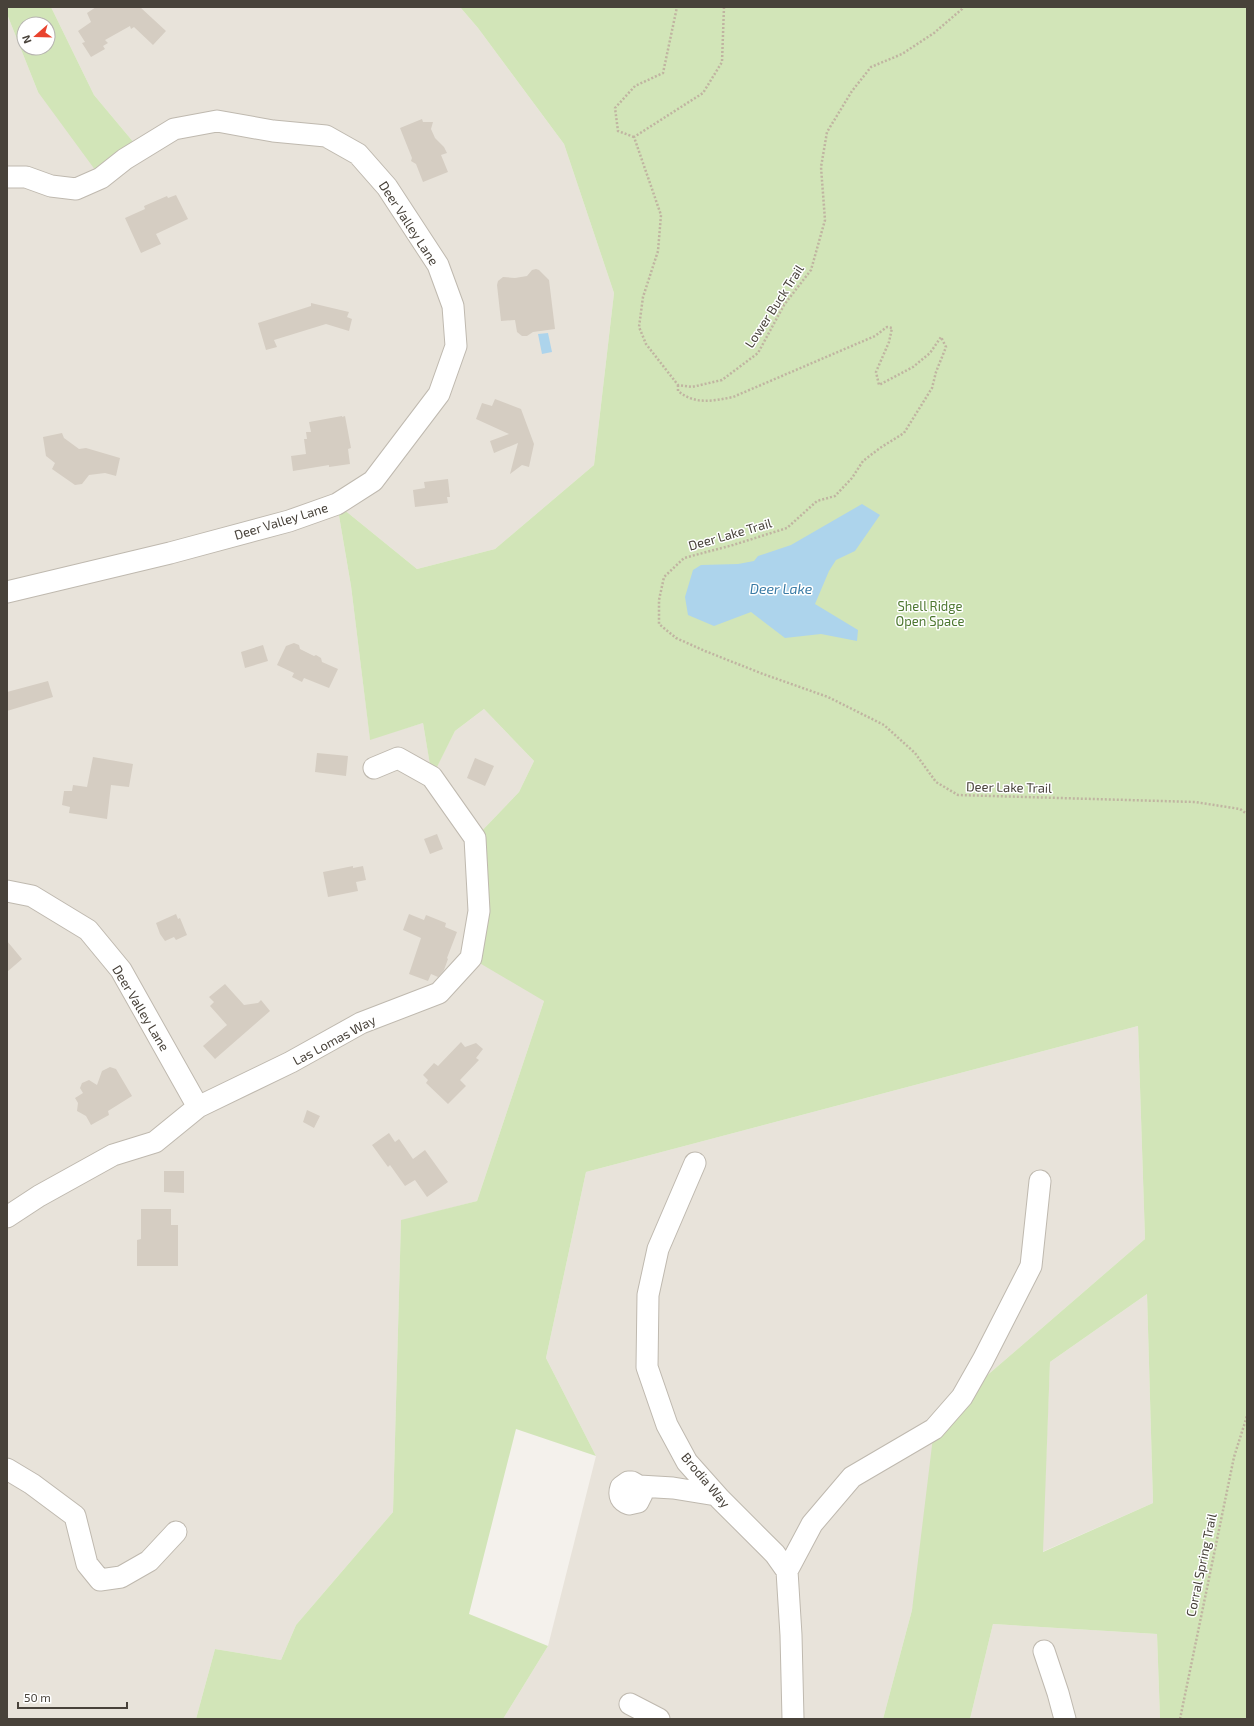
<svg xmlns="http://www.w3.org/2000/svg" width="1254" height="1726" viewBox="0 0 1254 1726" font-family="'Exo 2',sans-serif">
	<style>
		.residential { fill: #e8e3da }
		.green { fill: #d2e5b8; fill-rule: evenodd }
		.water { fill: #add4ec }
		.building { fill: #d5cdc2 }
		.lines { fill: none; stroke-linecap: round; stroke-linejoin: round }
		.minor-casing { stroke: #bfb9af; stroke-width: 23 }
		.path { stroke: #c0b4a1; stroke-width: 2.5; stroke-dasharray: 2 2; stroke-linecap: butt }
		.minor { stroke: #fff; stroke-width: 21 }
		.labels { text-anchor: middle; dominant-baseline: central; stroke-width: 3; stroke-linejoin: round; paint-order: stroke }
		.street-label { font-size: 13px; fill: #48423a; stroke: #fff }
		.park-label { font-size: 13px; fill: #4d7730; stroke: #fff }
		.water-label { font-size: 14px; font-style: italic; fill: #387aa5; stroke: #fff }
	</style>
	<rect width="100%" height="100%" fill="#f4f1ec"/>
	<!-- residential -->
	<path class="residential" d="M51 7H460L478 28 564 144 614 293 594 465 495 549 417 569 337 504 351 586 370 739 423 723 432 776 455 731 484 709 534 761 519 792 475 838 544 1001 477 1201 401 1221 393 1512 296 1625 281 1660 215 1649 196 1719H7V14L38 92 140 150 94 95Z
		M1138 1026 1145 1239 962 1397 912 1610 883 1719H503L548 1646 596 1456 546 1358 586 1172Z
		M1147 1294 1153 1503 1042 1552 1050 1362Z
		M993 1624 1157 1634 1160 1719H970Z"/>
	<!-- green -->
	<path class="green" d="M7 7H51L94 95 140 150 101 178 38 92 7 14ZM24 24H48V48H24Z
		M460 7H1247V1719H1160L1157 1634 993 1624 970 1719H883L912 1610 934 1429 962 1397 1145 1239 1138 1026 586 1172 546 1358 596 1456 516 1429 469 1614 548 1646 503 1719H196L215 1649 281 1660 296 1625 393 1512 401 1220 477 1201 544 1001 471 958 475 838 519 792 534 761 484 709 455 731 432 777 423 723 370 740 351 586 337 504 417 569 495 549 594 465 614 293 564 144 478 28ZM1147 1294 1153 1503 1043 1552 1050 1362Z"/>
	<!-- water -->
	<path class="water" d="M548 333 552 352 542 354 538 334Z
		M862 504 880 515 855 551 836 560 829 571 815 604 858 630 857 641 821 634 785 638 751 612 714 626 688 615 685 597 693 570 701 565 738 564 754 561 758 556 791 545Z"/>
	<!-- building -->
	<path class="building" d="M96 7H140L166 31 153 45 134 27 131 29 130 26 105 40 108 43 103 46 105 49 91 57 82 43 85 42 78 31 91 22 87 13Z
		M422 119 423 122H433L431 129 435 138 444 147 447 153 441 155 448 172 423 182 416 164 411 161 412 158 400 128Z
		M176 195 188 219 156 234 161 244 141 253 125 218 145 209 144 206 167 196 168 198Z
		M536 269 539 270 549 280 555 329 533 332 527 336H522L517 332 515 320 501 321 497 285 498 281 503 277 515 278 527 276 532 270Z
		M311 303 349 312 347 317 352 319 349 331 326 324 274 340 277 347 266 350 258 323 311 306Z
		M495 399 521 409 534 444 529 467 522 465 510 474 518 443 494 453 490 441 509 434 476 419 482 403 492 406Z
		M342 416V417L345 416 351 448 348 449 350 464 329 467V465L293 471 291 456 306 454 304 439H307L306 432H311L309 422Z
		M62 433 64 438 79 449 86 448 120 458 116 476 105 473 89 475 82 484 75 485 52 469 55 463 46 456 43 437Z
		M448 479 450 497H447L448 503 415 507 413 490 425 488 424 482Z
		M294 643 299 645 300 649 314 656 316 655 321 658 322 662 338 669 329 688 304 678 302 682 292 677 294 673 277 665 286 646Z
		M263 645 268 661 245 668 241 652Z
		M48 681 53 697 7 711V692Z
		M317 753 348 756 346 776 315 772Z
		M93 757 133 764 129 787 111 785 107 819 69 813 70 807 62 805 64 791H72L73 785 87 787Z
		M475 758 494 766 485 786 467 778Z
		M437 834 443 849 430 854 424 839Z
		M353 866V868L363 866 366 880 356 882 358 891 328 897 323 872Z
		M176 914 178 919 180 918 187 935 176 940 174 937 165 941 160 934 156 923Z
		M409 914 424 920 426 915 446 923 445 927 457 932 447 958 448 959 444 970 438 977 431 974 428 981 409 974 421 938 403 930Z
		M7 941 22 959 7 972Z
		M225 984 244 1005 258 1003 261 1000 270 1011 215 1059 203 1046 227 1025 210 1006 214 1002 209 997Z
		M461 1042 465 1047 476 1043 483 1049 476 1058 479 1060 460 1080 466 1086 448 1104 426 1083 428 1080 423 1075 434 1063 438 1066Z
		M110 1067 116 1069 132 1096 108 1111 109 1115 91 1125 86 1116 77 1111 78 1103 75 1098 83 1093 80 1088 82 1083 89 1080 97 1085 102 1071Z
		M307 1110 320 1116 314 1128 303 1122Z
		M389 1133 395 1142 399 1139 413 1159 425 1150 448 1182 427 1197 415 1180 405 1186 390 1165 388 1167 372 1145Z
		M164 1171H184V1193L164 1192Z
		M141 1209H171V1225H178V1266H137V1240L141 1239Z"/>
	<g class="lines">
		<defs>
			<path id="minor" d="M7 177H26L51 186 76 189 101 178 125 159 174 129 217 121 273 131 326 136 358 154 387 187 438 265 453 306 456 346 439 394 373 481 337 504 289 521 170 553 7 592
				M7 891 32 896 88 930 121 970 198 1107
				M695 1163 658 1249 648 1295 647 1367 667 1425 687 1462 720 1499 775 1554 787 1571 791 1635 793 1719
				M7 1217 39 1196 113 1155 155 1142 198 1107 291 1062 361 1023 439 993 471 958 479 911 475 838 432 777 398 758 374 768
				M7 1469 32 1484 75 1516 87 1564 100 1580 121 1577 149 1561 176 1532
				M639 1486 642 1494 638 1502 629 1504C621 1501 618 1496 621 1487L628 1482H632L639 1486 673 1488 716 1495
				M787 1571 812 1524 852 1477 934 1429 962 1397 983 1360 1031 1266 1040 1181
				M1044 1651 1058 1693 1065 1719
				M630 1704 659 1719"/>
		</defs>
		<!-- minor casing -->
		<use href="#minor" class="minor-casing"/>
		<!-- path -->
		<path class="path" d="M724 7 722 62 703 93 634 137 661 215 658 251 643 297 639 327 646 344 678 385 692 387 722 380 758 353 784 305 811 270 825 220 821 167 827 132 852 91 871 67 902 54 934 33 962 9 963 7
			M634 137 618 131 615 108 635 86 663 73 677 7
			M678 385V391C695 405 713 401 733 397L875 336 887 327 892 328 889 342 876 372 879 385 913 367 930 353 941 337 946 347 936 372 932 388 904 433 880 448 863 461 852 478 835 496 817 501 787 528 733 545 684 558 664 577 659 600V624L676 638 705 651 763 674 828 697 884 725 915 753 936 782 958 795 1195 802 1240 809 1247 814
			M1180 1719 1234 1457 1247 1416"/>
		<!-- minor -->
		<use href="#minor" class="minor"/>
	</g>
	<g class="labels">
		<!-- street labels -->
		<g class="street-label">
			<text transform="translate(409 223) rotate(57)">Deer Valley Lane</text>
			<text transform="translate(774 306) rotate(-57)">Lower Buck Trail</text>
			<text transform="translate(281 521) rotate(-17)">Deer Valley Lane</text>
			<text transform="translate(730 534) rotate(-16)">Deer Lake Trail</text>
			<text transform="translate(1009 787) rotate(1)">Deer Lake Trail</text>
			<text transform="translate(141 1008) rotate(59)">Deer Valley Lane</text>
			<text transform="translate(334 1040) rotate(-28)">Las Lomas Way</text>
			<text transform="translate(706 1480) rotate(50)">Brodia Way</text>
			<text transform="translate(1201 1565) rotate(-78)">Corral Spring Trail</text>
		</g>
		<!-- park labels -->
		<g class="park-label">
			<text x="930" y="606">Shell Ridge<tspan x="930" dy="15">Open Space</tspan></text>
		</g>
		<!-- water labels -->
		<g class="water-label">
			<text x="781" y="588">Deer Lake</text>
		</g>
	</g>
	<!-- border -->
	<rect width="1254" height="1726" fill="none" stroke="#48423a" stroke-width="16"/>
	<!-- north arrow -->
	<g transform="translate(36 36) rotate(250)"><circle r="19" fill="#ffffff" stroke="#b6b3b0"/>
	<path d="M0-3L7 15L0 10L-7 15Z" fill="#e9432e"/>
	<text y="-6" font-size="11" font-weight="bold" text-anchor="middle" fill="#48423a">N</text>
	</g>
	<!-- scale -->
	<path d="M18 1702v6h109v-6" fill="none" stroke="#48423a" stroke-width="2"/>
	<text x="24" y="1702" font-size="12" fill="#48423a" stroke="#ffffff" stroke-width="3" paint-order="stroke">50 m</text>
</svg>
